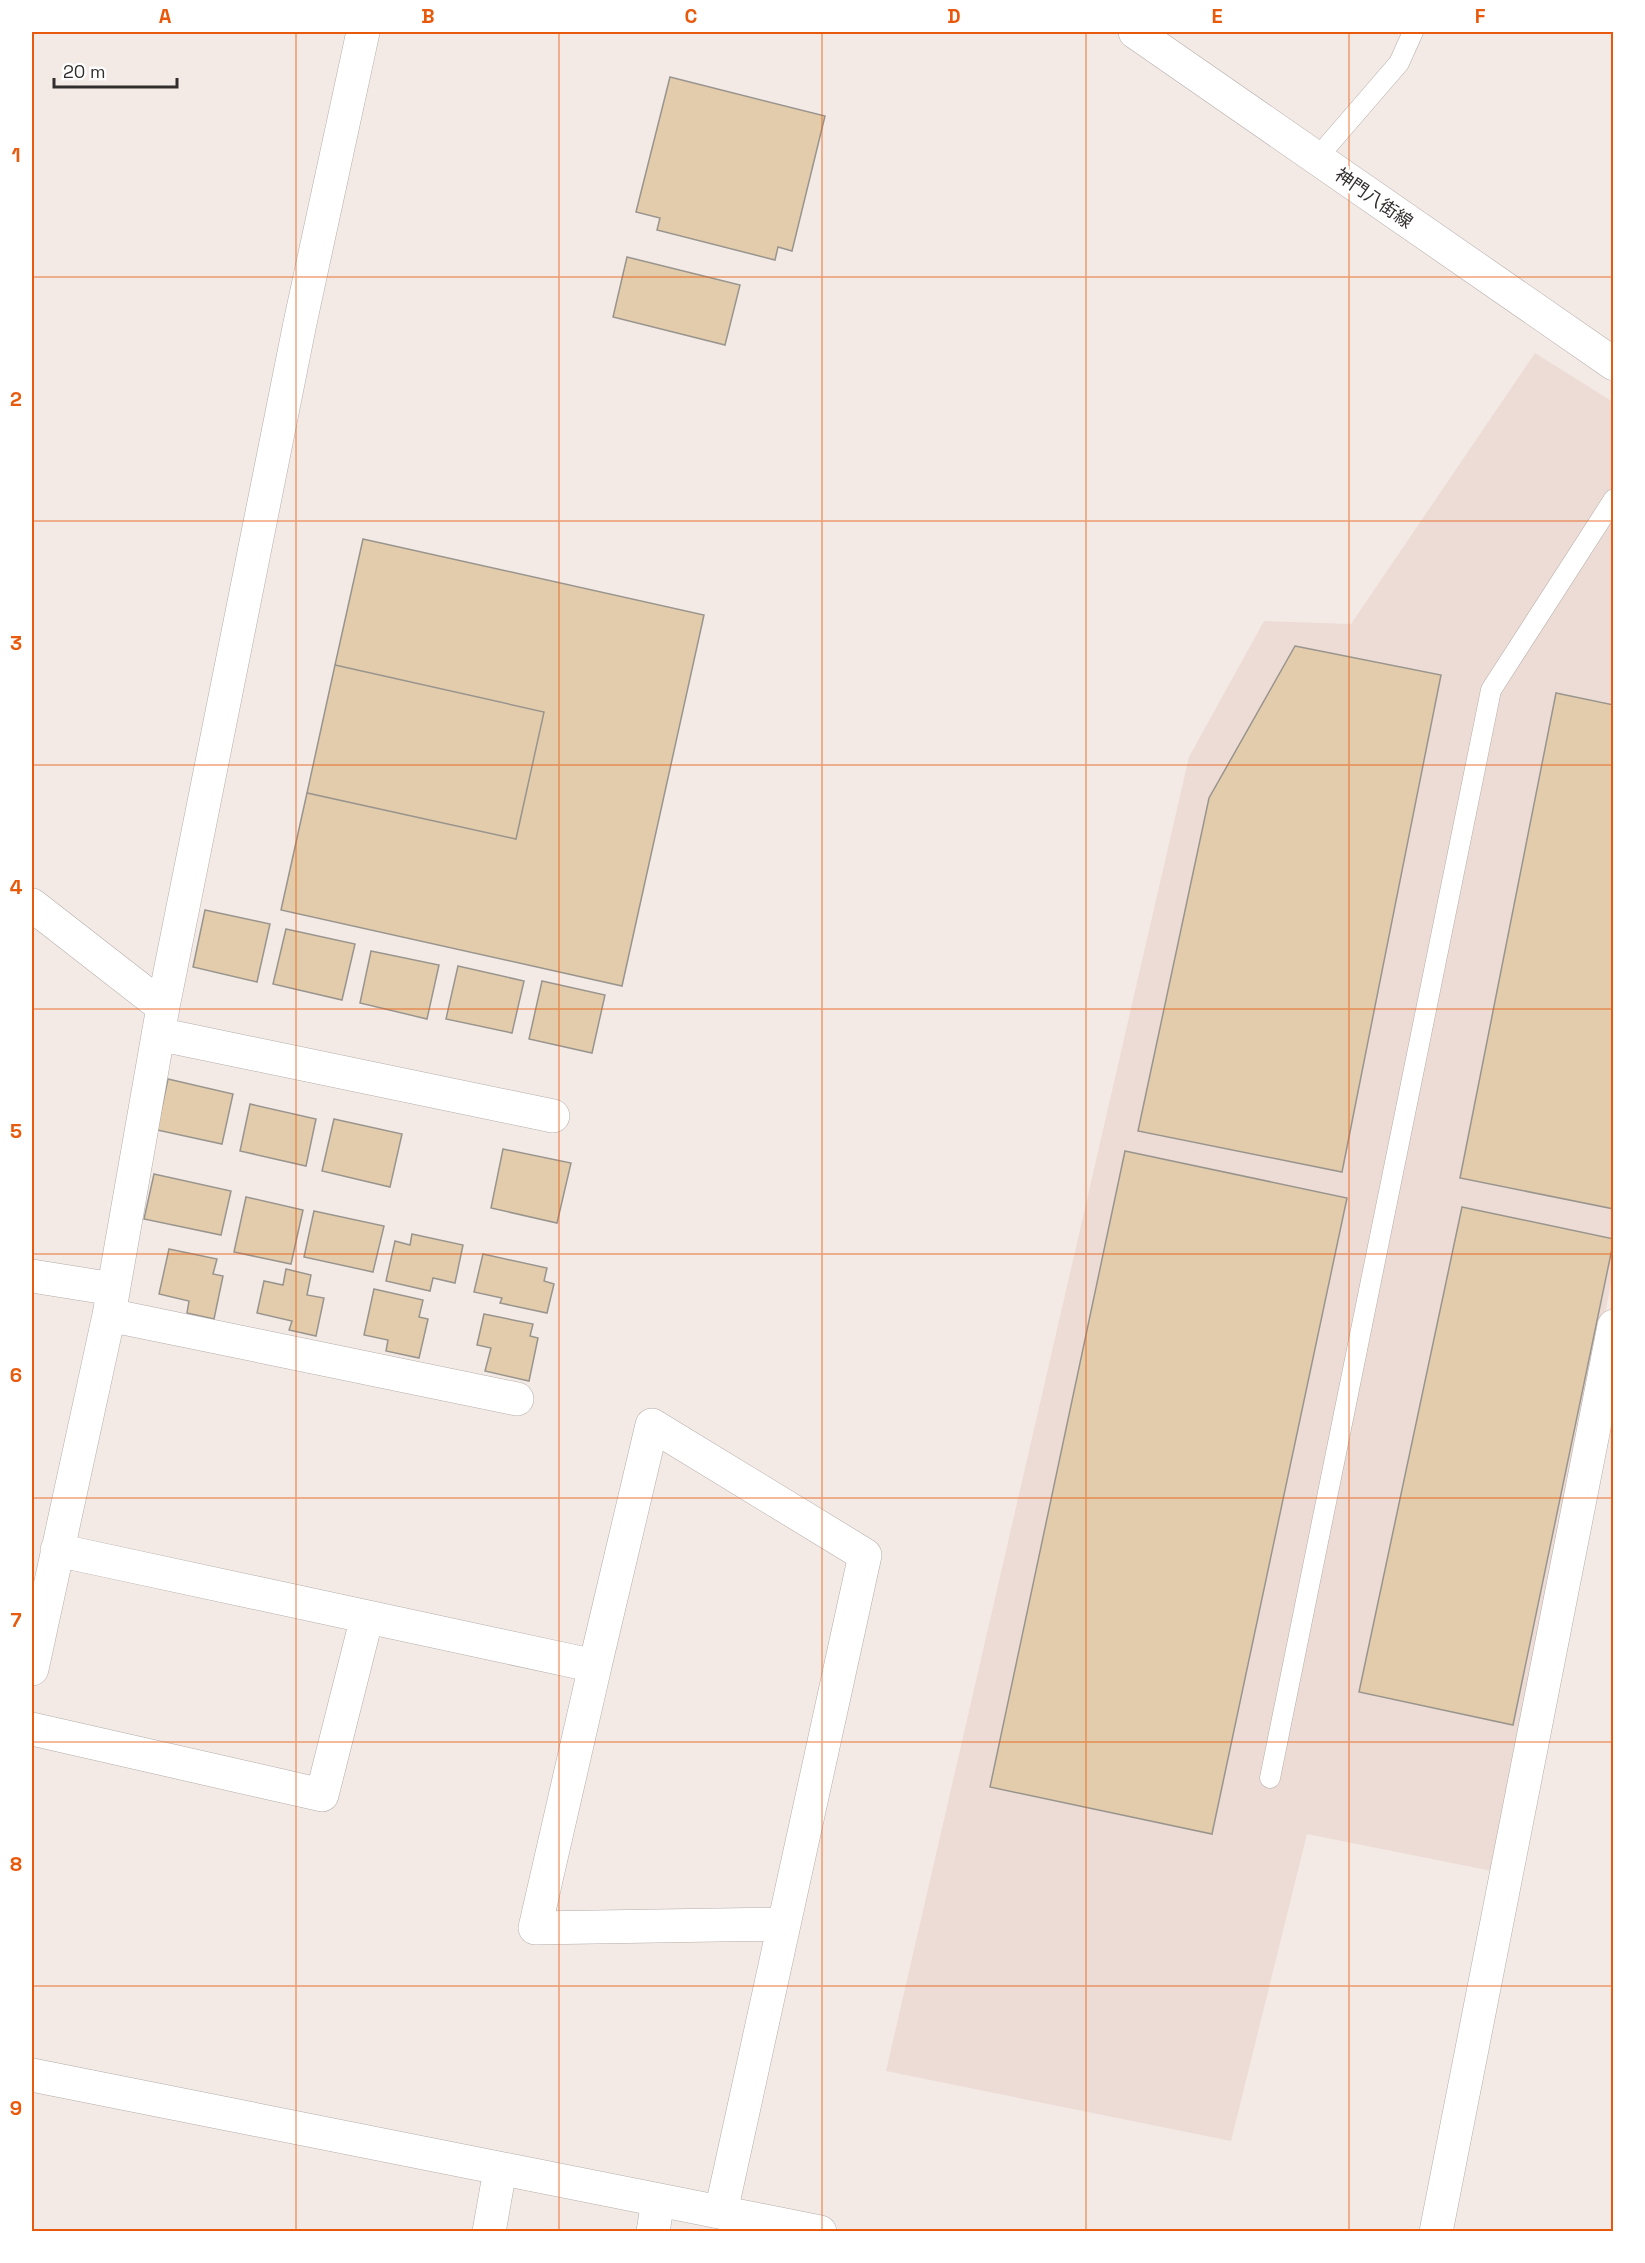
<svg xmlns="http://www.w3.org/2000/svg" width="1645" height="2263" viewBox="0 0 1645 2263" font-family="'Space Grotesk','Noto Sans JP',sans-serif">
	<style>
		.built { fill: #eddcd5 }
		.building { fill: #e3ccab; stroke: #99958e; stroke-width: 1.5 }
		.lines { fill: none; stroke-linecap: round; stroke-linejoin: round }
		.lane-casing { stroke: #b4aca9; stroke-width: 21 }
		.street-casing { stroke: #b4aca9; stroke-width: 34 }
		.secondary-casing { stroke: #b4aca9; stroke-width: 34 }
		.lane { stroke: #fff; stroke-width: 20 }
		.street { stroke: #fff; stroke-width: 33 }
		.secondary { stroke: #fff; stroke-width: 33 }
		.grid { fill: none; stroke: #e8590c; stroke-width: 1.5; stroke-opacity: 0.55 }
		.labels { text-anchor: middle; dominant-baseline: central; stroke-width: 6; stroke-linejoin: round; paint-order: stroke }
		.street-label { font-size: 18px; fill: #312e2d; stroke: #fff }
		.neatline { fill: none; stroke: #e8590c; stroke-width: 2 }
		.grid-label { font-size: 20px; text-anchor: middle; font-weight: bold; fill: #e8590c }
	</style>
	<rect width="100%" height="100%" fill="#f3eae6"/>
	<!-- built -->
	<path class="built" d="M1535 353 1613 402 1614 1268 1497 1872 1307 1834 1231 2141 886 2071 1189 757 1264 621 1351 624Z"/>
	<!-- building -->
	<path class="building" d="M670 77 825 116 792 251 778 247 775 260 657 230 660 218 636 212Z
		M627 257 740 285 725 345 613 317Z
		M363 539 704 615 622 986 281 910 307 793 516 839 544 712 335 665Z
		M1295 646 1441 675 1342 1172 1138 1131 1209 798Z
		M335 665 544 712 516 839 307 793Z
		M1556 693 1614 705V1209L1460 1178Z
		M205 910 270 924 257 982 193 967Z
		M286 929 355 944 342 1000 273 984Z
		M371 951 439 965 427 1019 360 1003Z
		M458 966 524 981 512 1033 446 1019Z
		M542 981 605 995 592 1053 529 1039Z
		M168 1079 233 1094 222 1144 157 1130Z
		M250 1104 316 1119 306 1166 240 1151Z
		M334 1119 402 1134 390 1187 322 1171Z
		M503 1149 571 1163 557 1223 491 1208Z
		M1125 1151 1347 1198 1212 1834 990 1787Z
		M154 1174 231 1191 221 1235 144 1219Z
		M246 1197 303 1210 291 1264 234 1252Z
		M1462 1207 1614 1239 1513 1725 1359 1692Z
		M314 1211 384 1226 373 1272 304 1257Z
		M412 1234 463 1245 455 1283 433 1278 430 1291 386 1281 395 1241 410 1245Z
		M169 1249 217 1259 213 1274 223 1276 214 1319 187 1313 189 1301 159 1294Z
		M483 1254 547 1268 544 1281 554 1284 547 1313 500 1303 502 1298 474 1292Z
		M286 1269 311 1275 307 1295 324 1298 316 1336 289 1330 292 1321 257 1313 264 1281 283 1285Z
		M374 1289 423 1300 419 1317 428 1319 419 1358 386 1351 388 1340 364 1335Z
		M484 1314 533 1324 530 1336 538 1338 529 1381 485 1371 491 1348 477 1345Z"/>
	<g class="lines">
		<defs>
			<path id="lane" d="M1317 158 1399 63 1413 32
				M1270 1778 1491 690 1614 499"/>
			<path id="street" d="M32 905 163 1007
				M158 1034 553 1116
				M32 1276 113 1289
				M109 1315 517 1399
				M57 1550 595 1666 535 1928 783 1924
				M595 1666 652 1425 865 1555 721 2212
				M32 1669 109 1315 163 1007 300 323 363 32
				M32 1729 322 1795 367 1617
				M32 2075 820 2232
				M489 2232 500 2170
				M653 2232 658 2200
				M1436 2232 1614 1326"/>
			<path id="secondary" d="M1135 32 1614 364"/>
		</defs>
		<!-- lane casing -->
		<use href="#lane" class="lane-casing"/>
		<!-- street casing -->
		<use href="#street" class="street-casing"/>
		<!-- secondary casing -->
		<use href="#secondary" class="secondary-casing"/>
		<!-- lane -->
		<use href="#lane" class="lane"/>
		<!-- street -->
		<use href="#street" class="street"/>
		<!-- secondary -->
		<use href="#secondary" class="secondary"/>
	</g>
	<!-- grid -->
	<path class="grid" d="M296 32V2232M559 32V2232M822 32V2232M1086 32V2232M1349 32V2232M32 277H1614M32 521H1614M32 765H1614M32 1009H1614M32 1254H1614M32 1498H1614M32 1742H1614M32 1986H1614"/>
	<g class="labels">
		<!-- street labels -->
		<g class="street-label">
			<text transform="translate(1374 198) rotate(35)">神門八街線</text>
		</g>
	</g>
	<!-- border -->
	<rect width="1645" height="2263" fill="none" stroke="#ffffff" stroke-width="66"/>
	<!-- scale -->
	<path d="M54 78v9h123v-9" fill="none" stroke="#312e2d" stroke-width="3"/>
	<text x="63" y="78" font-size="18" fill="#312e2d" stroke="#ffffff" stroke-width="4.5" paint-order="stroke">20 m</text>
	<rect x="33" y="33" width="1579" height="2197" class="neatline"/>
	<g class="grid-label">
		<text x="165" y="23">A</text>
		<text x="428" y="23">B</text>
		<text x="691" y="23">C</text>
		<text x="954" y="23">D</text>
		<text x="1217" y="23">E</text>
		<text x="1480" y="23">F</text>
		<text x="16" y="162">1</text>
		<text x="16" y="406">2</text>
		<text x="16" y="650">3</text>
		<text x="16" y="894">4</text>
		<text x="16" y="1138">5</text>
		<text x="16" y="1382">6</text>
		<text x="16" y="1627">7</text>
		<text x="16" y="1871">8</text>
		<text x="16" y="2115">9</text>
	</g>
</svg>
